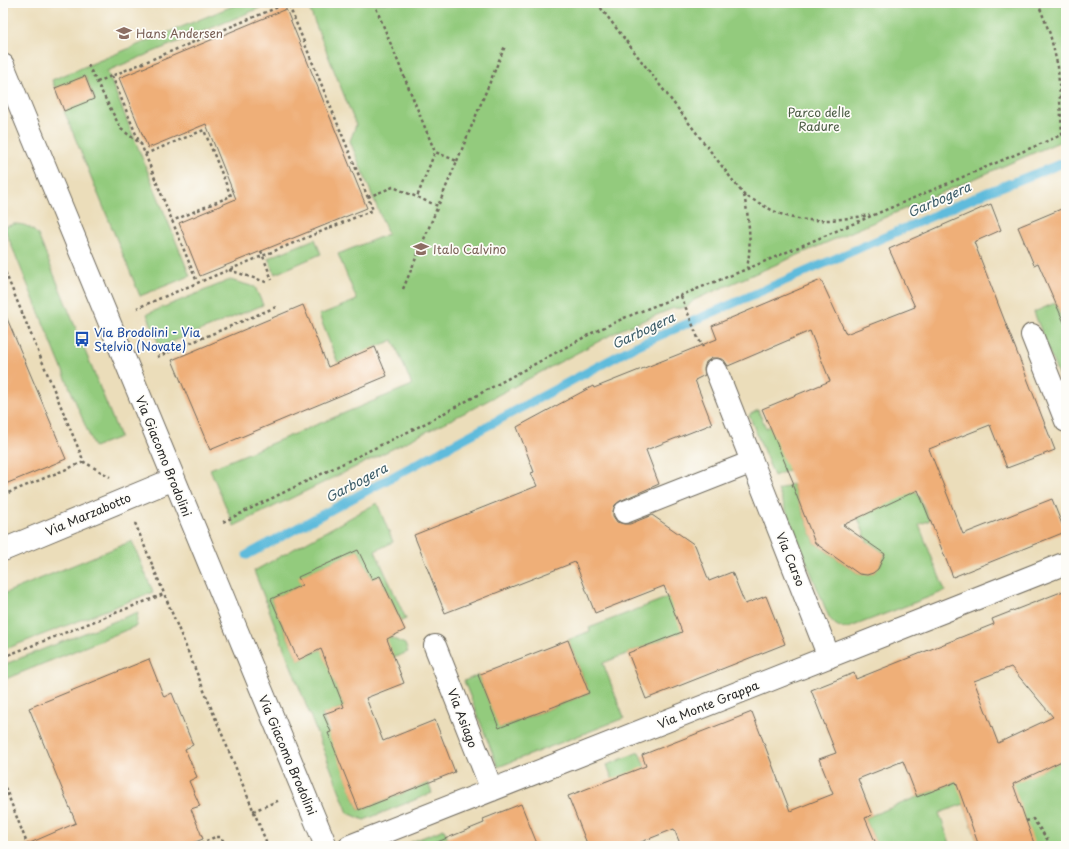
<svg xmlns="http://www.w3.org/2000/svg" width="1069" height="849" viewBox="0 0 1069 849" font-family="'Playpen Sans',sans-serif">
	<style>
		.green { fill: #93cb7d; stroke: #5f7b54 }
		.lines { fill: none; stroke-linecap: round; stroke-linejoin: round }
		.stream { stroke: #5ebbdc; stroke-width: 9 }
		.building { fill: #efaf78; fill-rule: evenodd }
		.minor-casing { stroke: #6e695d; stroke-width: 24 }
		.path { stroke: #6e695d; stroke-width: 2.5; stroke-dasharray: 3 3; stroke-linecap: butt }
		.minor { stroke: #fff; stroke-width: 22 }
		.labels { text-anchor: middle; dominant-baseline: central; stroke-width: 3.5; stroke-linejoin: round; paint-order: stroke }
		.education-label { font-size: 12px; fill: #785e54; stroke: #fdfcf7; text-anchor: start }
		.park-label { font-size: 12px; fill: #4a5b44; stroke: #fdfcf7 }
		.transit-label { font-size: 12px; fill: #164399; stroke: #fdfcf7; text-anchor: start }
		.street-label { font-size: 12px; fill: #2b2b2b; stroke: #fdfcf7 }
		.water-label { font-size: 13px; font-style: italic; fill: #3d5d69; stroke: #fdfcf7 }
	</style>
	<rect width="100%" height="100%" fill="#fdfcf7"/>
	<filter id="ink" filterUnits="userSpaceOnUse"><feTurbulence type="fractalNoise" baseFrequency=".025" numOctaves="2"/><feDisplacementMap in="SourceGraphic" scale="8" xChannelSelector="R" yChannelSelector="G"/><feConvolveMatrix kernelMatrix="1 2 1 2 8 2 1 2 1" color-interpolation-filters="sRGB"/></filter>
	<filter id="wash" filterUnits="userSpaceOnUse"><feTurbulence type="fractalNoise" baseFrequency=".012" numOctaves="4" result="noise"/><feDisplacementMap in="SourceGraphic" scale="16" xChannelSelector="R" yChannelSelector="G"/><feGaussianBlur stdDeviation="0.9" result="paint"/><feColorMatrix in="noise" values="0 0 0 0 0 0 0 0 0 0 0 0 0 0 0 0 0 1.4 0 .05"/><feComposite in="paint" operator="in"/></filter>
	<g filter="url(#wash)">
		<rect width="100%" height="100%" fill="#ebddba"/>
		<!-- green -->
		<path class="green" d="M240 3H272L107 71 190 276 140 296 64 111 94 98 85 76 55 88 52 80Z
			M307 3H1066V139L694 300C688 307 683 309 674 308L620 330 470 410 368 461 234 526 210 469 412 385 393 340 338 363 319 315 357 300 338 254 388 234 350 141 356 125Z
			M14 224C25 224 31 227 38 235L120 437 94 447 4 227Z
			M315 239 321 254 275 274 268 258Z
			M230 280 255 287 263 305 160 347 147 314Z
			M1055 303 1066 327V372L1058 375 1034 312Z
			M758 410 766 428 770 426 889 428 774 476 749 415Z
			M792 484 815 543 859 574C877 576 878 569 885 554L867 541 858 518 860 507 916 491 930 520 919 525 945 591 848 628C838 628 833 624 828 615L778 490Z
			M377 503 393 542 375 551 406 619 401 621 380 576 372 579 358 550 299 577 302 585 271 599 298 660 340 641 389 637 405 644 408 652 334 681 344 707 322 715 359 810 428 783 432 793 364 820 348 813 254 571Z
			M132 541 153 592 3 650V594Z
			M692 588 682 632 603 663 624 718 498 767 464 681 478 675 500 728 589 693 568 640 590 631 589 628Z
			M138 612 136 626 3 680V665Z
			M1034 751 1042 770 1066 759V846H979L964 804 939 813 951 846H877L865 818Z
			M639 752 655 793 623 806 607 765Z
			M444 829 451 846H413L411 842Z"/>
		<g class="lines">
			<!-- stream -->
			<path class="stream" d="M247 555 636 346 985 193 1066 162"/>
		</g>
		<g id="blocks">
			<!-- building -->
			<path class="building" d="M286 9 367 208 200 276 179 223 236 199 206 124 148 148 119 78Z
				M85 76 94 99 64 111 55 88Z
				M991 204 1001 230 974 242 1055 450 1007 468 990 425 929 449 963 534 1052 499 1065 532 953 577 918 490 843 525 885 554 878 569 873 573 867 575 859 574 815 543 792 484H794L762 409 830 381 810 331 728 366 724 360 718 358H712L706 362 704 369 705 375 695 380 712 424 646 450 659 484 620 501 615 505 613 511V516L617 522 624 524H630L652 515 695 545 709 581 732 572 745 604 766 596 785 644 646 699 628 653 682 632 664 586 595 613 575 562 445 613 414 535 537 486 531 473 534 472 517 427 593 386 594 388 717 339 712 326 821 280 846 334 915 307 889 249Z
				M1066 207V327L1038 263 1034 265 1018 227Z
				M303 305 328 367 375 347 387 376 210 450 172 360Z
				M3 309 66 459 3 485Z
				M358 550 372 579 380 576 405 630 387 639 404 683 366 698 383 741 435 720 455 772 359 810 328 733 331 732 323 714 344 707 321 649 298 660 271 599 302 585 298 577Z
				M1066 590V759L1013 784 1035 846H979L956 782 917 797 903 761 858 779 872 815 865 818 877 846H681L674 829 631 846H588L568 796 646 766 642 755 752 712 790 811 833 794 819 759 836 753 811 690 854 673 856 679 994 624 992 619ZM1011 667 1053 717 998 743 974 681Z
				M568 640 589 693 499 728 478 675Z
				M149 659 164 697 172 693 193 745 185 749 197 777 189 781 200 806 191 809 203 839 185 846H23L76 823 29 708Z
				M521 804 538 846H430V845L484 823 483 819Z"/>
		</g>
	</g>
	<g filter="url(#ink)">
		<use href="#blocks" fill-opacity="0" stroke="#6e695d" stroke-width="1"/>
		<g class="lines">
			<defs>
				<path id="minor" d="M3 65 326 846
					M1032 335 1066 421
					M716 370 829 657
					M625 512 752 462
					M3 550 174 479
					M435 646 492 790
					M350 846 1066 563"/>
			</defs>
			<!-- minor casing -->
			<use href="#minor" class="minor-casing"/>
			<!-- path -->
			<path class="path" d="M374 3 435 152
				M597 3 744 195C758 202 771 211 786 216 809 224 846 219 870 215
				M1038 3 1050 34 1058 67 1062 134
				M88 65 121 129 141 144 197 282
				M112 76 140 144
				M97 82 288 3 373 210 137 308
				M145 154 204 130 231 196 172 221
				M457 161 505 46
				M744 195C749 220 752 243 747 268
				M368 197 393 187 438 206 457 161 435 152 417 197
				M261 251 272 280
				M3 267 84 462 110 477
				M229 270 266 282
				M403 289 438 206
				M681 296 698 338 703 347
				M157 357 276 307
				M3 495 84 462
				M223 522 426 423 592 333 624 318 747 269 1066 133
				M135 523 268 846
				M3 657 164 594
				M3 782 28 846
				M253 811 280 800
				M1026 821 1033 819 1052 846
				M195 846 215 837H221L226 846"/>
			<!-- minor -->
			<use href="#minor" class="minor"/>
		</g>
	</g>
	<!-- icons -->
	<defs>
		<symbol id="school-bare" viewBox="-9 -9 18 18"><path d="M0-5L7-2L0 1L-7-2ZM-4 1L0 2.5L4 1V4Q0 6-4 4Z" fill="#8d6e63" stroke="#fdfcf7" stroke-width="2.5" paint-order="stroke"/></symbol>
		<symbol id="bus-bare" viewBox="-9 -9 18 18"><path d="M-5-6H5V4H4V6H2V4H-2V6H-4V4H-5ZM-3.5-4V0h7V-4ZM-3.5 1.2v1.5H-2V1.2ZM2 1.2v1.5H3.5V1.2Z" fill="#1a4fb4" stroke="#fdfcf7" stroke-width="2.5" paint-order="stroke"/></symbol>
	</defs>
	<g fill-rule="evenodd">
		<use href="#school-bare" x="113" y="22" width="22" height="22"/>
		<use href="#school-bare" x="410" y="238" width="22" height="22"/>
		<use href="#bus-bare" x="71" y="328" width="22" height="22"/>
	</g>
	<g class="labels">
		<!-- education labels -->
		<g class="education-label">
			<text x="136" y="33">Hans Andersen</text>
			<text x="433" y="249">Italo Calvino</text>
		</g>
		<!-- park labels -->
		<g class="park-label">
			<text x="819" y="112">Parco delle<tspan x="819" dy="14">Radure</tspan></text>
		</g>
		<!-- transit labels -->
		<g class="transit-label">
			<text x="94" y="332">Via Brodolini - Via<tspan x="94" dy="14">Stelvio (Novate)</tspan></text>
		</g>
		<!-- street labels -->
		<g class="street-label">
			<text transform="translate(164 456) rotate(68)">Via Giacomo Brodolini</text>
			<text transform="translate(88 514) rotate(-23)">Via Marzabotto</text>
			<text transform="translate(791 559) rotate(68)">Via Carso</text>
			<text transform="translate(708 704) rotate(-22)">Via Monte Grappa</text>
			<text transform="translate(463 718) rotate(69)">Via Asiago</text>
			<text transform="translate(288 755) rotate(67)">Via Giacomo Brodolini</text>
		</g>
		<!-- water labels -->
		<g class="water-label">
			<text transform="translate(939 199) rotate(-24)">Garbogera</text>
			<text transform="translate(643 330) rotate(-25)">Garbogera</text>
			<text transform="translate(356 482) rotate(-28)">Garbogera</text>
		</g>
	</g>
	<!-- margin -->
	<rect width="1069" height="849" fill="none" stroke="#fdfcf7" stroke-width="16"/>
</svg>
